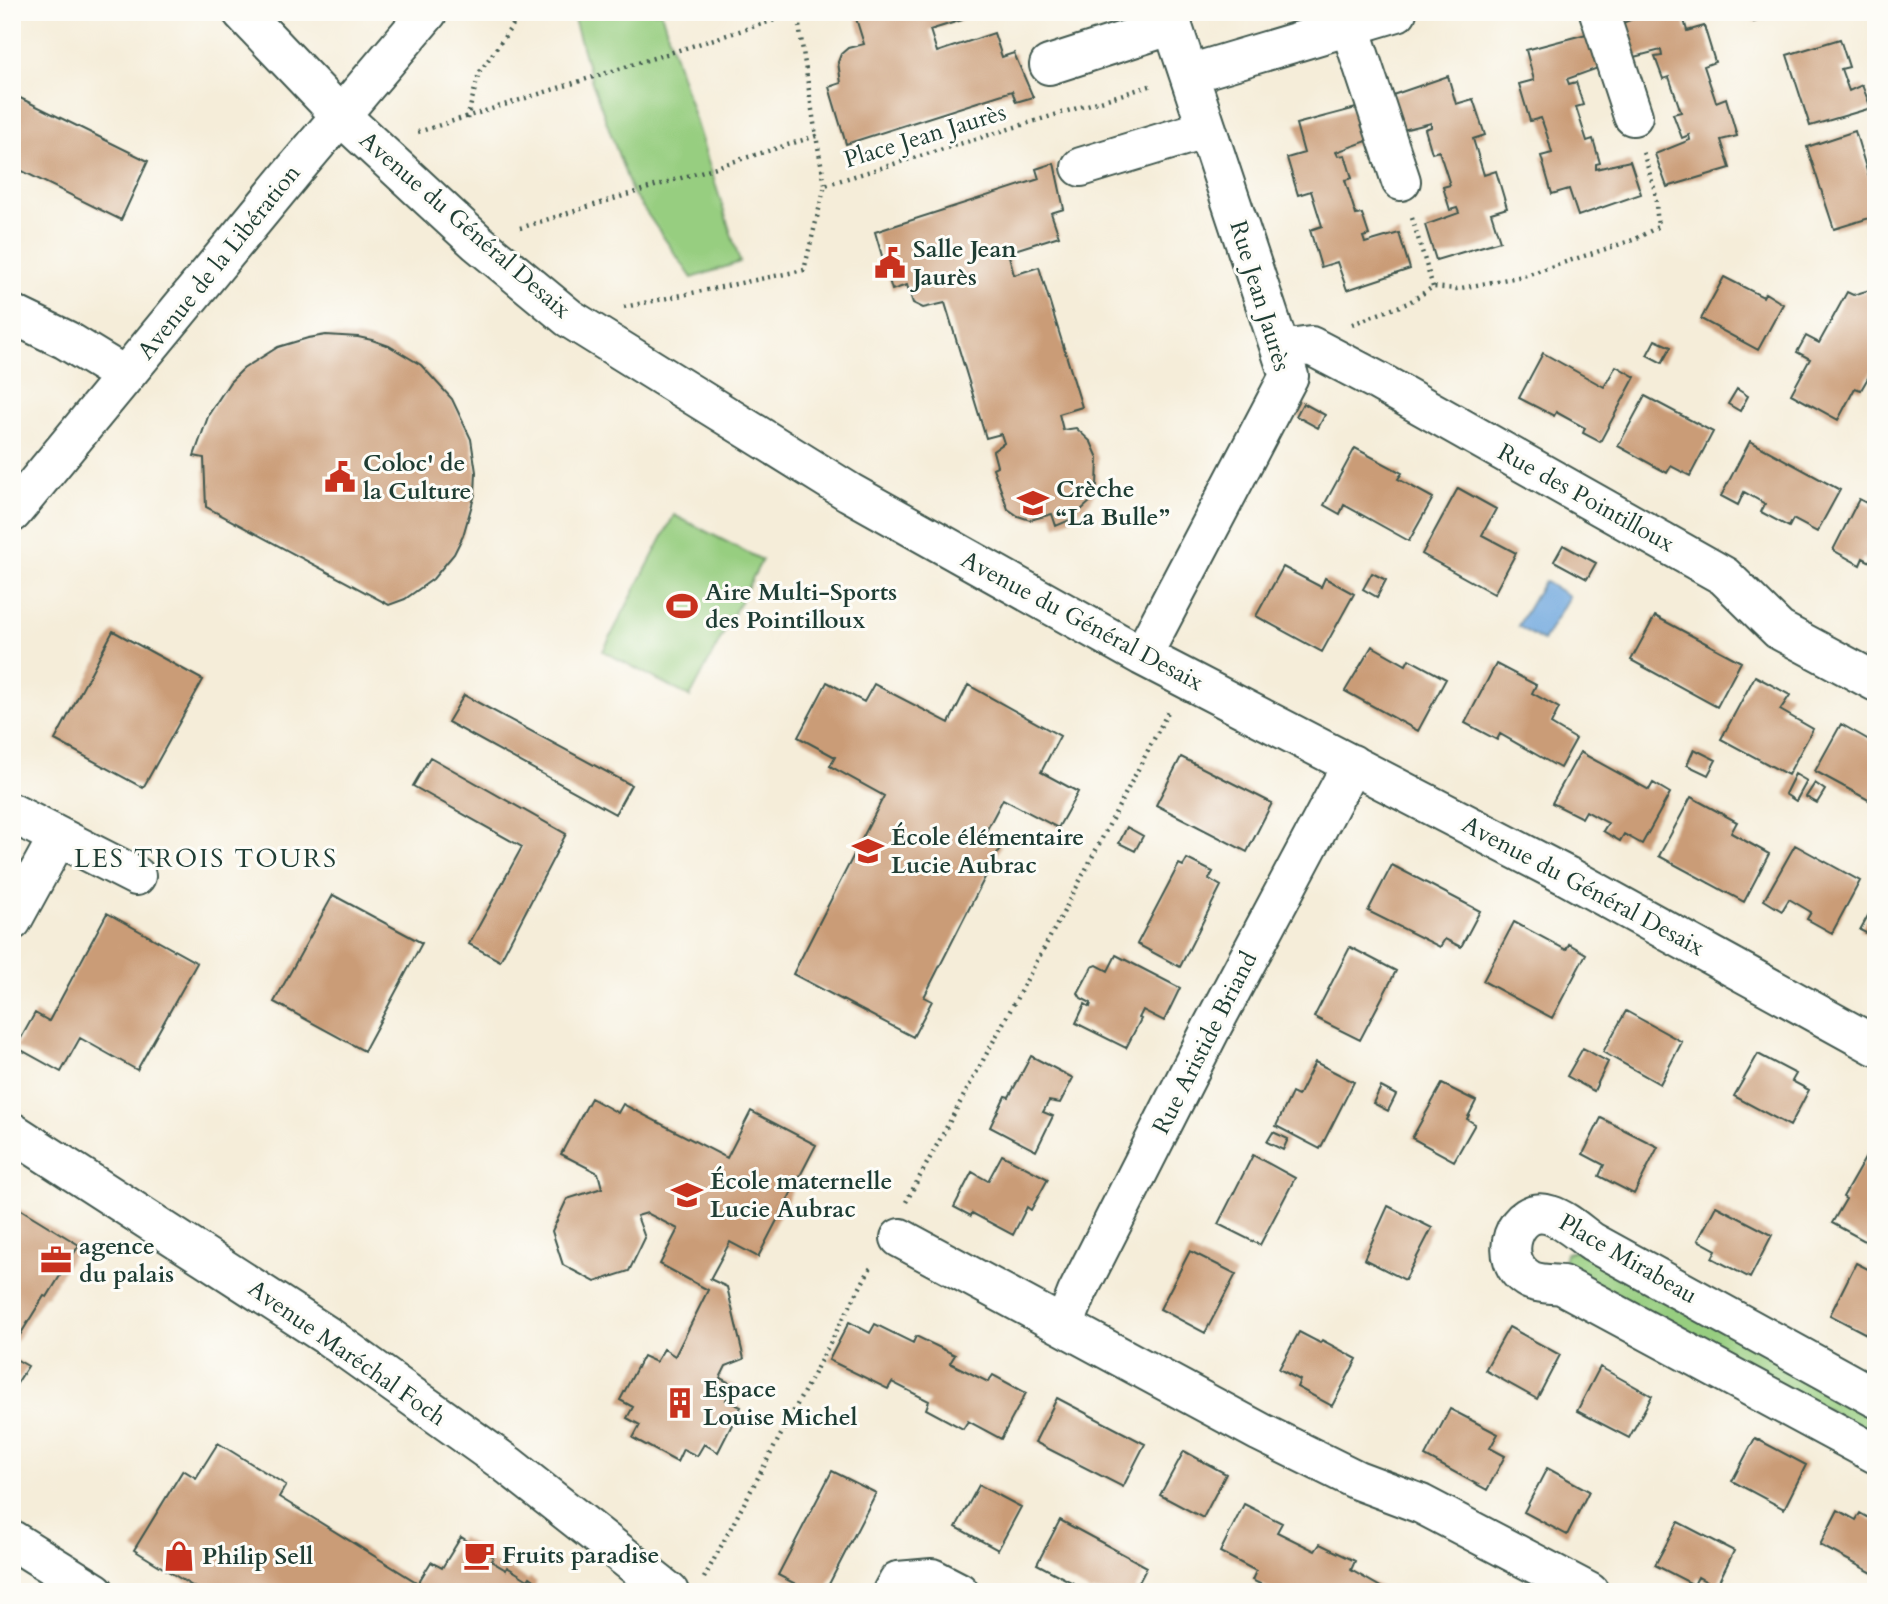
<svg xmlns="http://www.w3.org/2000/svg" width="1888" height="1604" viewBox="0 0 1888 1604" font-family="Cardo,serif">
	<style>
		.green { fill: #97ce80; stroke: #5b865a; stroke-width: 2 }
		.water { fill: #6fa7de; stroke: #477289; stroke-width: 2 }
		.building { fill: #ca9c77 }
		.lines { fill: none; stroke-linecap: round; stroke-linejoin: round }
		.minor-casing { stroke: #3f574d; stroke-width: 42 }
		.path { stroke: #3f574d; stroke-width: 4.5; stroke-dasharray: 2 5; stroke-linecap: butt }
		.minor { stroke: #fff; stroke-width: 38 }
		.labels { text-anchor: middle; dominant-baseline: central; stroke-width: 6; stroke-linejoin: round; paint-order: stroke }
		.street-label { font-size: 24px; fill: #1f3d34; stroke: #fdfcf7 }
		.poi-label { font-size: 24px; font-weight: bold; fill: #1f3d34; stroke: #fdfcf7; text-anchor: start }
		.neighbourhood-label { font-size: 26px; letter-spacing: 2px; fill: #1f3d34; stroke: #fdfcf7 }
	</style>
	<rect width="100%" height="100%" fill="#fdfcf7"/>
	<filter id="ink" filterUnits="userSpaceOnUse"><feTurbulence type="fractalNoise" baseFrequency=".0143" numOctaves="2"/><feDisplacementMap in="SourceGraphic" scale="14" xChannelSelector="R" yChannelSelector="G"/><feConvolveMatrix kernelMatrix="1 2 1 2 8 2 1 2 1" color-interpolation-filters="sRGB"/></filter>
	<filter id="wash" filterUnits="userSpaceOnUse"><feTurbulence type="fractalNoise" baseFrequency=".00686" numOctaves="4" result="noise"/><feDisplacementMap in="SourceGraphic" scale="28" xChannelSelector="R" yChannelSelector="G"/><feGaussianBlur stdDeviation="1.57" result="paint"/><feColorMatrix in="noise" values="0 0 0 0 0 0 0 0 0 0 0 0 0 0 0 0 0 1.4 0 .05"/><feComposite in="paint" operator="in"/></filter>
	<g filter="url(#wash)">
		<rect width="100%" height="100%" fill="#f5edd9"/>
		<!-- green -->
		<path class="green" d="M572 12H661L740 262 692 278 632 192 592 82Z
			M674 515 762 560 690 697 603 651Z
			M1576 1250 1876 1409V1436L1562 1268 1566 1253Z"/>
		<!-- water -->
		<path class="water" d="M1544 581 1569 596 1543 641 1518 626Z"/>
		<g id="blocks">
			<!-- building -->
			<path class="building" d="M854 12H959L962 20 930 30 937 52 994 33 1002 57 1014 53 1033 97 1016 102 1012 91 846 144 829 87 841 83 838 62 841 54 848 48 864 44Z
				M1650 12H1682L1687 31 1704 26 1715 62 1704 66 1716 102 1726 98 1737 136 1721 140 1730 168 1667 187 1655 154 1690 140 1689 135 1682 138 1673 114 1681 112 1669 77 1663 79 1655 57 1662 56 1661 50 1626 59 1615 26Z
				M1751 12H1781V13L1754 22Z
				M1590 33 1601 67 1567 79 1569 84 1576 82 1583 105 1576 107 1587 141 1593 139 1600 163 1596 164V169L1630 161 1641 194 1578 216 1569 189 1552 194 1541 156 1552 153 1547 135 1541 118 1530 121 1519 84 1534 80 1526 50Z
				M1840 39 1849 67 1841 69 1849 91 1862 85 1871 108 1810 126 1787 55Z
				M1448 76 1456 104 1473 99 1485 135 1473 139 1484 175 1496 171 1507 208 1491 213 1500 241 1436 260 1425 225 1459 213 1457 208 1450 210 1443 187 1450 185 1439 151 1432 153 1425 129 1431 127V123L1395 132 1384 98Z
				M12 94 148 161 121 220 12 166Z
				M1360 107 1370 140 1336 152 1338 156 1345 155 1352 178 1345 180 1356 215 1362 214 1369 235 1363 237 1365 243 1399 233 1410 269 1347 290 1337 262 1321 267 1310 230 1322 226 1311 191 1298 195 1287 158 1304 153 1296 124Z
				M1855 131 1870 181 1876 179V216L1834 229 1807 147Z
				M1054 163 1064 209 1051 213 1059 236 1008 252 1014 275 1039 267 1082 407 1059 414 1063 430 1076 428 1091 442 1098 458 1097 486 1091 501 1070 520 1056 526 1052 514 1030 520 1018 516 1008 509 993 468 997 466 993 451 1004 443 1001 434 986 438 945 303 923 308 913 303 907 285 892 290 875 232 1039 179 1036 169Z
				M1724 277 1763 297 1765 293 1783 304 1758 350 1701 319Z
				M1876 288V364L1861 390 1855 388 1838 420 1791 394 1810 359 1797 352 1806 336 1819 343 1847 292 1853 295Z
				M326 335 358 337 372 340 389 346 421 365 452 399 471 439 476 472 475 494 463 536 454 554 433 579 405 599 389 605 206 507 204 458 194 456 209 414 230 382 243 369 278 347 308 338Z
				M1655 340 1671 347 1662 363 1647 355Z
				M1543 353 1604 387 1616 366 1635 377 1600 442 1583 433 1585 428 1556 412 1554 416 1519 398Z
				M1737 389 1748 396 1740 411 1728 404Z
				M1645 396 1713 432 1690 476 1671 466 1667 473 1618 446Z
				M1303 403 1325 415 1318 428 1296 416Z
				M1750 441 1840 490 1817 532 1793 519 1789 527 1761 512 1765 504 1744 492 1738 505 1721 496Z
				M1355 448 1402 473 1398 479 1433 498 1409 541 1344 505 1340 514 1324 505Z
				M1458 488 1496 509 1482 535 1516 553 1494 594 1422 554Z
				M1859 499 1876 508V565L1863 558 1860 565 1833 550Z
				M1563 545 1596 563 1587 579 1554 561Z
				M1283 567 1321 587 1325 578 1354 594 1322 652 1256 616Z
				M1372 573 1386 580 1377 597 1363 589Z
				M1655 616 1741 662 1717 707 1631 660Z
				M113 631 203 680 143 788 55 740Z
				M1372 646 1406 665 1409 659 1446 679 1418 731 1345 691Z
				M1496 664 1536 685 1532 693 1559 708 1551 724 1576 739 1560 768 1500 734 1497 740 1465 723Z
				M1755 676 1790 695 1780 710 1813 729 1788 775 1721 739Z
				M827 682 864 702 874 684 949 723 968 685 1060 736 1041 772 1078 792 1058 828 1003 799 983 837 1001 846 924 997 932 1001 913 1037 793 974 884 796 830 766 835 757 798 737Z
				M464 695 631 785 615 814 448 722Z
				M1841 724 1876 744V804L1815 771Z
				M1694 749 1716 760 1708 775 1687 765Z
				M1580 752 1649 790 1653 783 1670 793 1642 844 1624 834 1620 841 1603 831 1608 823 1586 811 1582 818 1552 803Z
				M430 757 566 834 500 961 469 944 522 847 413 786Z
				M1181 757 1272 803 1247 852 1156 805Z
				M1795 774 1807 781 1796 801 1785 794Z
				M1815 783 1825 790 1817 803 1806 797Z
				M1691 797 1737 822 1731 833 1769 854 1744 902 1659 856Z
				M1127 827 1143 836 1135 851 1119 843Z
				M1795 845 1860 881 1832 933 1807 919 1811 912 1789 899 1782 911 1764 900Z
				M1187 859 1213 872 1209 879 1221 886 1180 967 1137 944 1179 864 1183 866Z
				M1392 865 1480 911 1461 947 1445 939 1440 947 1368 911Z
				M333 895 422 943 364 1051 274 1002Z
				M1876 901V938L1860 930Z
				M107 913 197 963 137 1070 80 1038 61 1072 16 1047 35 1013 49 1021Z
				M1514 922 1566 950 1569 944 1586 954 1552 1018 1483 981Z
				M1350 947 1396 971 1360 1040 1314 1017Z
				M1116 955 1180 988 1164 1021 1143 1010 1139 1018 1141 1019 1126 1048 1076 1023 1085 1004 1090 1007 1091 1003 1081 998 1078 993 1092 967 1097 965 1108 971Z
				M1626 1011 1682 1042 1660 1084 1603 1052Z
				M1583 1048 1608 1062 1594 1091 1567 1076Z
				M1758 1054 1796 1074 1792 1081 1809 1090 1790 1126 1734 1096Z
				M1031 1056 1073 1078 1060 1103 1049 1101 1043 1112 1053 1116 1036 1151 990 1127 1005 1096 1009 1097Z
				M1315 1062 1354 1082 1320 1149 1276 1126 1292 1093 1298 1096Z
				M1442 1084 1476 1101 1467 1119 1475 1124 1454 1161 1412 1138Z
				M1381 1087 1396 1095 1388 1111 1373 1103Z
				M591 1098 618 1113 623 1104 727 1158 751 1111 816 1145 758 1257 730 1242 710 1279 727 1287 744 1359 726 1366 720 1378 734 1385 726 1400 741 1407 718 1452 704 1444 697 1456 683 1449 677 1462 633 1438 640 1425 627 1418 633 1407 620 1400 643 1356 656 1362 664 1349 675 1356 708 1290 660 1264 678 1229 647 1213 637 1216 645 1238 629 1271 595 1282 563 1265 552 1231 567 1199 602 1188 598 1173 561 1154Z
				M1601 1118 1658 1147 1634 1194 1599 1176 1604 1165 1583 1154Z
				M1273 1132 1288 1139 1283 1150 1267 1142Z
				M1876 1139V1247L1832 1223 1846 1199 1843 1197Z
				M1002 1155 1048 1179 1031 1210 1027 1207 1013 1235 972 1213 971 1216 954 1207 972 1172 988 1181Z
				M1253 1155 1295 1178 1260 1245 1218 1224Z
				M12 1204 79 1245 47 1297 44 1296 12 1348Z
				M1388 1206 1432 1228 1405 1280 1364 1259Z
				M1716 1206 1772 1235 1750 1278 1712 1258 1716 1250 1698 1240Z
				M1190 1251 1236 1274 1205 1333 1160 1309Z
				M1856 1263 1876 1273 1874 1338 1830 1315Z
				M849 1322 870 1333 875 1324 913 1343 916 1336 955 1355 950 1363 988 1382 993 1375 1026 1393 1001 1439 968 1421 963 1429 926 1409 929 1401 892 1382 888 1389 829 1360Z
				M1509 1327 1560 1355 1537 1399 1485 1370Z
				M1299 1332 1320 1343 1322 1340 1357 1359 1332 1406 1297 1387 1300 1380 1279 1369Z
				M12 1357 28 1366 12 1391Z
				M1600 1367 1652 1396 1629 1438 1577 1411Z
				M1057 1398 1145 1444 1123 1487 1035 1442Z
				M1450 1409 1498 1434 1490 1448 1505 1456 1487 1490 1425 1456Z
				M1755 1438 1806 1465 1784 1509 1732 1481Z
				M218 1443 286 1485 279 1497 418 1583 431 1562 442 1568 461 1537 493 1557 491 1561 506 1570 507 1567 528 1580 530 1577 537 1582 535 1585 547 1592H202L134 1550 183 1470 196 1478Z
				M1184 1451 1226 1474 1203 1518 1160 1495Z
				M1547 1468 1589 1491 1567 1535 1524 1512Z
				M832 1471 876 1493 825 1592H811L778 1575Z
				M979 1485 1021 1507 998 1550 956 1527Z
				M1244 1504 1282 1523 1277 1532 1315 1551 1320 1544 1355 1561 1351 1570 1384 1589 1383 1592H1276L1252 1580 1256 1571 1220 1552Z
				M1838 1510 1856 1520 1860 1513 1876 1522V1575L1820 1545Z
				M1060 1520 1147 1567 1134 1592H1090L1037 1564Z
				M1678 1522 1734 1551 1716 1587 1698 1577 1694 1585 1655 1565Z"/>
		</g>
	</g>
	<g filter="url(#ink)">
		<use href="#blocks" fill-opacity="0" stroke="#3f574d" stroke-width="2"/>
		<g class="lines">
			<defs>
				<path id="minor" d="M242 12 341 116 477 242 569 318 849 492 1142 656 1567 876 1876 1046
					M1345 12 1401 181
					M1599 12 1633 116
					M1049 65 1173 25
					M1189 74 1397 12
					M1081 167 1207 129
					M12 314 66 340 125 376
					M1281 350 1311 346 1376 380 1724 576 1779 630 1876 682
					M12 513 297 167 428 12
					M1142 656 1289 376 1168 12
					M12 813 136 876
					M12 921 58 837
					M12 1132 329 1337 508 1465 669 1592
					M900 1238 1260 1432 1357 1480 1421 1504 1589 1592
					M1064 1326 1077 1293 1213 1025 1352 764
					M1876 1398 1592 1242C1579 1233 1566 1220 1550 1215 1515 1203 1494 1261 1530 1280 1538 1284 1553 1284 1562 1285L1876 1454
					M12 1540 95 1592
					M892 1592 898 1581 932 1578 959 1592"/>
			</defs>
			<!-- minor casing -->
			<use href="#minor" class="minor-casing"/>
			<!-- path -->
			<path class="path" d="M797 12 816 136
				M467 119 479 73 522 12
				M418 132 797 13
				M1412 218 1433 287
				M520 228 816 136 825 185
				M624 307 804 270 825 185 1153 85
				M1352 324 1408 303 1433 287 1456 289 1523 276 1633 240 1658 227 1655 191 1643 152
				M906 1202 1062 915 1168 712
				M704 1578 872 1265"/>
			<!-- minor -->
			<use href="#minor" class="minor"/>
		</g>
	</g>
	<!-- icons -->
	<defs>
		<symbol id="civic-bare" viewBox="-9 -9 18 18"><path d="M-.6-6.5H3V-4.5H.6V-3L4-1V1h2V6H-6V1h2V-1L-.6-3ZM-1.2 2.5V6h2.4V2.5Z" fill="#c8321e" stroke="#fdfcf7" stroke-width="2.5" paint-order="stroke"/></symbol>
		<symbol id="school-bare" viewBox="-9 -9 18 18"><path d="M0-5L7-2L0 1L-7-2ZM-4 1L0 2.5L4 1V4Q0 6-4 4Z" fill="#c8321e" stroke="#fdfcf7" stroke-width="2.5" paint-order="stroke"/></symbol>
		<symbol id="stadium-bare" viewBox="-9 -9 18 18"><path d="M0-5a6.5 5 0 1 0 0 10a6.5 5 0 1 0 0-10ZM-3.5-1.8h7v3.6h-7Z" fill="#c8321e" stroke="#fdfcf7" stroke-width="2.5" paint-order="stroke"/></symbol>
		<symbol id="office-bare" viewBox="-9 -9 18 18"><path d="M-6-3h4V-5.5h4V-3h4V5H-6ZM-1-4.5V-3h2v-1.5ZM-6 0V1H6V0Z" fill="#c8321e" stroke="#fdfcf7" stroke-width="2.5" paint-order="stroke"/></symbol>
		<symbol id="building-bare" viewBox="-9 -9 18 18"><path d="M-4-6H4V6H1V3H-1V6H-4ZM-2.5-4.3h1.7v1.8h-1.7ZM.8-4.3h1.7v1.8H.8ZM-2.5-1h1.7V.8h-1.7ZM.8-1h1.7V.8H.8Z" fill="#c8321e" stroke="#fdfcf7" stroke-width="2.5" paint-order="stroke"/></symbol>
		<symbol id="cafe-bare" viewBox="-9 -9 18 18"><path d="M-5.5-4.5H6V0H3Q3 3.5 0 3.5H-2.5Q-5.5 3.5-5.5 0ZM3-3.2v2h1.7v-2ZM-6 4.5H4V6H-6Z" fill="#c8321e" stroke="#fdfcf7" stroke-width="2.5" paint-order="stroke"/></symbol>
		<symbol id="shop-bare" viewBox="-9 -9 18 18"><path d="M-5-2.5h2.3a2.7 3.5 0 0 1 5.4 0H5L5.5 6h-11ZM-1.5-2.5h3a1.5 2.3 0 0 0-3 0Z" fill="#c8321e" stroke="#fdfcf7" stroke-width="2.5" paint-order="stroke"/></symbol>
	</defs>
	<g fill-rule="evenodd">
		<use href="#civic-bare" x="868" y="241" width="44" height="44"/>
		<use href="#civic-bare" x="318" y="455" width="44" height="44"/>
		<use href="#school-bare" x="1011" y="481" width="44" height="44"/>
		<use href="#stadium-bare" x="660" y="584" width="44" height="44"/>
		<use href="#school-bare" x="846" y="829" width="44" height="44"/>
		<use href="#school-bare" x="665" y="1173" width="44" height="44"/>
		<use href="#office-bare" x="34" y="1238" width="44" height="44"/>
		<use href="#building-bare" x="658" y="1381" width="44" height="44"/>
		<use href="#cafe-bare" x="457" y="1533" width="44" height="44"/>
		<use href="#shop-bare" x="157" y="1534" width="44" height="44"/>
	</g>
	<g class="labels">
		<!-- street labels -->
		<g class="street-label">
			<text transform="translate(925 136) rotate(-17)">Place Jean Jaurès</text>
			<text transform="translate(465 225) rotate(41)">Avenue du Général Desaix</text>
			<text transform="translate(219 262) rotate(-51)">Avenue de la Libération</text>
			<text transform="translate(1260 296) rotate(73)">Rue Jean Jaurès</text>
			<text transform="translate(1586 498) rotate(29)">Rue des Pointilloux</text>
			<text transform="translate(1082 621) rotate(28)">Avenue du Général Desaix</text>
			<text transform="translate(1583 886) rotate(28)">Avenue du Général Desaix</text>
			<text transform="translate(1205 1043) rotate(-63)">Rue Aristide Briand</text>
			<text transform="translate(1628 1259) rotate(30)">Place Mirabeau</text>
			<text transform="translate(347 1353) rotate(35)">Avenue Maréchal Foch</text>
		</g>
		<!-- poi labels -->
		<g class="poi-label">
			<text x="913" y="249">Salle Jean<tspan x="913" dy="28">Jaurès</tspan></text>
			<text x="363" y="463">Coloc' de<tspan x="363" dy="28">la Culture</tspan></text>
			<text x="1056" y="489">Crèche<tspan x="1056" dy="28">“La Bulle”</tspan></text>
			<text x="705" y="592">Aire Multi-Sports<tspan x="705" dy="28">des Pointilloux</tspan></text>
			<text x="891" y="837">École élémentaire<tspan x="891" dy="28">Lucie Aubrac</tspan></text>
			<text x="710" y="1181">École maternelle<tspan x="710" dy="28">Lucie Aubrac</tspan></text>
			<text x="79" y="1246">agence<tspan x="79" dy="28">du palais</tspan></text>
			<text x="703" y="1389">Espace<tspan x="703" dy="28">Louise Michel</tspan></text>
			<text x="502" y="1555">Fruits paradise</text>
			<text x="202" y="1556">Philip Sell</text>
		</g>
		<!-- neighbourhood labels -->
		<g class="neighbourhood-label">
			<text x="206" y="858">LES TROIS TOURS</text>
		</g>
	</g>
	<!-- margin -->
	<rect width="1888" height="1604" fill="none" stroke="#fdfcf7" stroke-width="42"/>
</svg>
